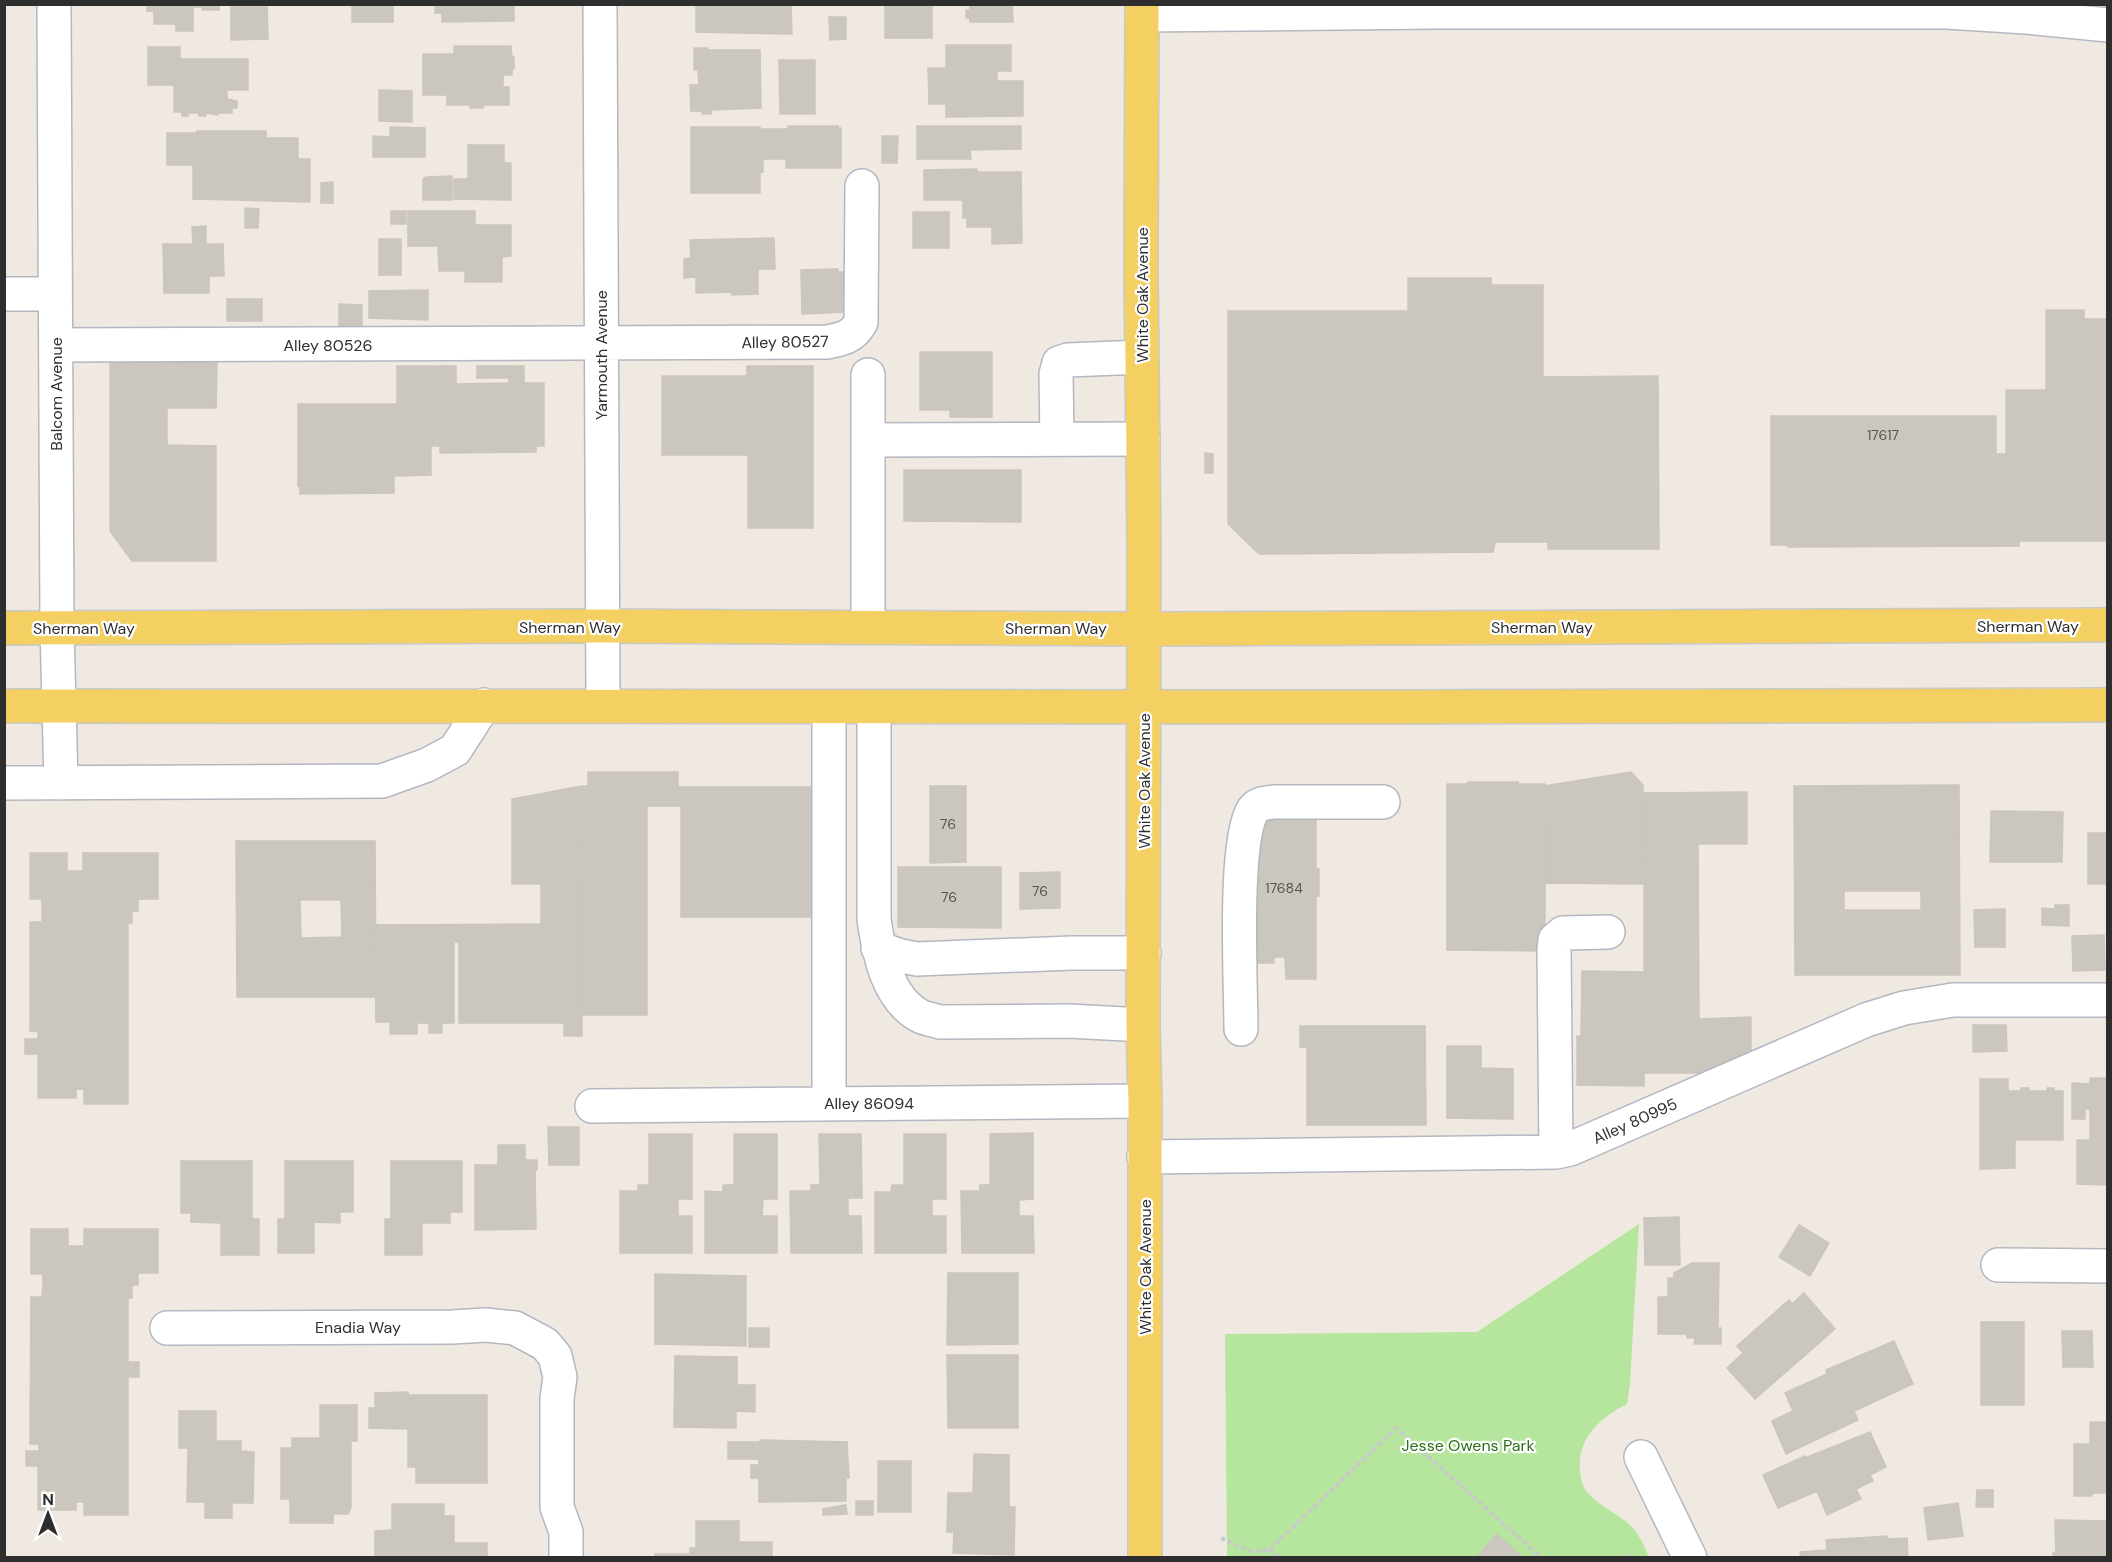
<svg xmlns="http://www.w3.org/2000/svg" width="2112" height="1562" viewBox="0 0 2112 1562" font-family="'DM Sans',sans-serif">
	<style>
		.green { fill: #b6e69d }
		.building { fill: #cbc7bf; stroke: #cbc5ba; stroke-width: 1.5; fill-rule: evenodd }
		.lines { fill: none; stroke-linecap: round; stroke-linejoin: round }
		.minor-casing { stroke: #b4b7c1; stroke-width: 36 }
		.major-casing { stroke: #c9c9c9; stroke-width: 36 }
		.path { stroke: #c9c9c9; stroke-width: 4; stroke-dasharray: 4.5 3; stroke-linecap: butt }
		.minor { stroke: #fff; stroke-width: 33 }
		.major { stroke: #f3d061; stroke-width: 33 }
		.labels { text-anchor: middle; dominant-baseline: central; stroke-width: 4.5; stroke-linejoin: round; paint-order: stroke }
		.number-label { font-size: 14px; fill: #555452 }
		.street-label { font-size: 16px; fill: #2e2e2e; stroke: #fff }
		.park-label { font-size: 16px; fill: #2c6e1a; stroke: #fff }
	</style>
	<rect width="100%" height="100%" fill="#efe9e1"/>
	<!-- green -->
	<path class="green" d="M1639 1224 1630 1384 1627 1404C1600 1417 1577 1439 1580 1471 1581 1478 1582 1487 1587 1492 1597 1504 1612 1511 1624 1520 1637 1529 1643 1543 1649 1557H1227L1225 1334 1477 1332Z"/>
	<!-- building -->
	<path class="building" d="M147 4H219V10H202V7H193V31H176V24H154V11H147Z
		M352 4H393V22H352Z
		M435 4H514V21L442 22V13H435Z
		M696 4H791L792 34 696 32Z
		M885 4H932V38H885Z
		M970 4H1012L1013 22H970V18H966V10H970Z
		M231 7H267L268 39 231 40Z
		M829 17H846V39L830 40Z
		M946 45H1011V71H997V81H1023V116L946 117V104H929L928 68H946Z
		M454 46H511L512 57H514V69H512V75H503V87H509V105H483V108H470V105H447V95H423V54H454Z
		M148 47H180V59H248V90H227V99L237 101V108H232V113H218V115L206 113V116H199V113H188V116H182V112H174V85H148Z
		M694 48H708V50H760L761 108 711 110V114H702V111H691L690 85H699L698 70H694Z
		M779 60H815V114H780Z
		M379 90 412 91V122L379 121Z
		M788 126H838V128H841V168H786V159H763V172H760V193H691V127H760V129H788Z
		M917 126H1021V149L970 150 971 159H917Z
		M390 127 425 128V157H373V136L390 137Z
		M197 131H266V138H298V159H310V202L193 199V165H167V133H197Z
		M882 136H898L897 163H882Z
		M468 145H504V163H511V200L454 199V179H468Z
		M977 169V172H1021L1022 243 992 244V227H967V218H963V200H924V170Z
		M452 176V200H423V179L426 177Z
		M333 182V203H321V183Z
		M245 208 259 209 258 228H245Z
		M391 211H406V224H391Z
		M408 211H475V225H511V256L502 257V282H465V271H439L438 246H408Z
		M913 212H949V248H913Z
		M206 226V244H223L224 276H209V293H164L163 244H193L192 227Z
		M774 238 775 269H758V294L732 295V292L696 293V277L684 278V259L691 258 690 240Z
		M379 239H401V275H379Z
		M838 269V272H845V312L802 314 801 270Z
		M1408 278H1491V285H1543V377L1658 376 1659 549H1548V542H1495L1493 552 1259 554 1228 524V311H1408Z
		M428 290V320L369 318V291Z
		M227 299H262V321H227Z
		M339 304 362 305V330L339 329Z
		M2046 310H2084V319H2108V541H2019V546L1788 547V545H1771V416H1996V454H2006V390H2046Z
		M920 352H992V417H950V410H920Z
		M110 362 217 363 216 408H167V445L216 446V561H132L110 531Z
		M397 366H456V384L509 383V378H477V366H524V383H544V446H536V452L440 453V446H431V475L397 476Z
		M747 366H813V528H748V455H662V376H747Z
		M298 404H397V476H394V493L300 494V487L298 486Z
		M1205 453 1213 454V473H1205Z
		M904 470H1021V522L904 521Z
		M588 772H678V787H681V806H647V1015H583L582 786H588Z
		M1631 772 1643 785 1644 884 1546 883 1545 786Z
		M1468 782H1518V784H1545V951L1447 950V784H1468Z
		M1959 785 1960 975H1795L1794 786ZM1844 891H1921V910H1844Z
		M582 786V1036H564V1023H459V942H454V1023H442V1033H429V1023H417V1034H390V1022H376L375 925 541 924V884H512V799Z
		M930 786H966V862L930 863Z
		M681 787H819V917H681Z
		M1747 792V844H1698L1699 1019 1751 1017V1055L1709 1073H1644V793Z
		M1265 811 1316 818V869H1319V896H1316V979H1286L1285 957H1274V963H1257L1258 905H1248V881H1259V832H1265Z
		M1991 811 2063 812 2062 862H1990Z
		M2088 833H2108V884H2088Z
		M236 841H375L376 997H237ZM300 900H341L342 937 301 938Z
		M30 853H67V871H83V853H158V899H138V911H132V923H128V1104H84V1089H76V1098H38V1054H25V1039H38V1031H30V922H42V899H30Z
		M898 867H1001V928L898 927Z
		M1060 872V908L1020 909V873Z
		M2055 905H2069V926L2042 925V908L2055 909Z
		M2005 909V947H1975L1974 910Z
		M2104 935 2105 970 2073 971 2072 936Z
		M1582 971 1644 972V1086L1577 1085V1036H1581Z
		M1973 1025H2006L2007 1051 1973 1052Z
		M1300 1026H1425L1426 1125H1307V1047H1300Z
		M1447 1046H1481V1068L1513 1069V1119L1447 1118Z
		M2090 1078H2108V1185L2077 1184V1140H2090V1109H2085V1119H2072V1083L2090 1084Z
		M1980 1079H2008V1091H2021V1088H2029V1091H2047V1088H2054V1091H2063V1140H2015V1168L1980 1169Z
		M548 1127H579V1165H549Z
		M1033 1133V1199L1019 1200V1216H1033L1034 1253H962L961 1191H980V1185H990V1134Z
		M649 1134H692V1199H678V1216H692V1253H620V1191H638V1185H649Z
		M734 1134H777V1199H763L762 1216H777V1253H705V1191L723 1192V1185H734Z
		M819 1134H861L862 1198H848V1216H861L862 1253H791L790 1191H811V1185H820Z
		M904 1134H946V1199H932V1216H946V1253H875V1192H891L892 1185H904Z
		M498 1145H525V1160H537V1170H535L536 1229 475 1230V1165H498Z
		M181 1161H252V1219H259V1255H221V1223L191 1222V1213H181Z
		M285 1161H353V1212H340V1223L314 1222V1253H278V1219H285Z
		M391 1161H462V1212H450V1223H422V1255H385V1219H391Z
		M1679 1217 1680 1265H1645L1644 1218Z
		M1799 1225 1829 1243 1810 1276 1779 1257Z
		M31 1229H68V1246H84V1229H158V1273H138V1285H132V1298H128V1362H139V1377H128V1515H84V1502H76V1510H38V1466H26V1451H39V1444H30L31 1297H42L43 1283V1274H31Z
		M1692 1263H1719L1718 1328H1721V1344H1694L1695 1338H1687V1334H1658V1297H1668V1278H1674V1273Z
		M948 1273H1018V1344L947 1345Z
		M655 1274 746 1276V1346L655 1344Z
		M1804 1293 1835 1329 1755 1399 1727 1368 1743 1353 1737 1346 1789 1300 1792 1304Z
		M1981 1322H2024V1405H1981Z
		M749 1328H769V1347H749Z
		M2062 1331H2092L2093 1367H2063Z
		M1894 1341 1913 1384 1854 1411 1858 1420 1786 1454 1772 1421 1793 1411 1785 1393 1827 1374 1826 1370Z
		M947 1355H1018V1428H948Z
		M675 1356 737 1357V1385H755V1412L736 1411V1428L674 1427Z
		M408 1392V1395H487V1483H416V1467H408V1429L369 1428V1408H375V1393Z
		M320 1405H357V1441H351V1507L348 1514H333V1523H290V1499H281V1448H292V1438H320Z
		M179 1411H216V1441H241V1451L254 1452 253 1503H232V1518H205V1502H187L188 1448H179Z
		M2090 1422H2108V1493H2092V1496H2074V1444H2090Z
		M1870 1432 1886 1467 1870 1475 1873 1481 1856 1489 1861 1499 1827 1515 1817 1491 1778 1508 1763 1475 1805 1456V1458Z
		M760 1440 847 1442 849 1478H846V1501L759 1502V1478H751V1465H759V1459H728V1442H760Z
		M974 1454 1009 1455V1507H1015L1014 1555 953 1553 954 1532H947L948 1493H973Z
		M878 1461H911V1512H878Z
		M1977 1490H1993V1507H1976Z
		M856 1501H873V1515H856Z
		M1958 1503 1963 1536 1928 1540 1924 1508Z
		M392 1504H444V1516H454V1543H487V1558H375V1531L392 1530Z
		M846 1505 847 1514 823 1515V1509Z
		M2055 1520 2108 1521V1558H2053V1553H2056Z
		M696 1521H739V1542H772V1558H655V1554H690V1548H696Z
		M1497 1534 1523 1558H1480L1478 1556Z
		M1887 1536V1539L1907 1538 1908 1558H1801L1800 1552 1827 1550 1826 1540Z"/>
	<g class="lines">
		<defs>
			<path id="minor" d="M54 4 57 628 61 783
				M600 4 603 705
				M1142 15 1436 12H1947L2026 17 2108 25
				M4 294H55
				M56 345 827 342C843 339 853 337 861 322L862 186
				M868 375V627
				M1057 439 1056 374 1059 363 1068 360 1142 357
				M868 440 1143 439
				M874 707V919C879 953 887 1000 922 1017 927 1019 934 1020 940 1022L1069 1021 1143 1025
				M4 783 382 781 427 765 455 750 484 705
				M878 948 901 956 917 959 1071 953H1144
				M1241 1029C1241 986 1233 841 1253 810 1258 803 1266 803 1274 802H1383
				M829 1103V707
				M592 1106 1145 1101
				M1556 1152 1554 950 1555 940 1563 933 1608 932
				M1144 1157 1556 1152 1570 1149 1866 1020 1904 1008 1953 1000H2108
				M1998 1265 2108 1266
				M167 1328 452 1327 486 1325 515 1328 545 1344 555 1356 560 1377 557 1398V1507L566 1532V1558
				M1641 1457 1690 1558"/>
			<path id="major" d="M1142 4 1141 270 1144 547 1143 1025 1145 1101V1558
				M4 628 603 626 1144 629 2108 625
				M4 706 1382 707 2108 705"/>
		</defs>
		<!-- minor casing -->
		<use href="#minor" class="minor-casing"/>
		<!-- major casing -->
		<use href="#major" class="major-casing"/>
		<!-- path -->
		<path class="path" d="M1221 1538 1250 1551 1269 1550 1396 1428 1542 1558
			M1269 1550 1280 1558
			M1630 1558 1633 1553"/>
		<!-- minor -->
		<use href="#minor" class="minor"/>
		<!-- major -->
		<use href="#major" class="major"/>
	</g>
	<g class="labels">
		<!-- number labels -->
		<g class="number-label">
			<text x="1883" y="435">17617</text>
			<text x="948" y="824">76</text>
			<text x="1284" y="888">17684</text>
			<text x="1040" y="891">76</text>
			<text x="949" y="897">76</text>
		</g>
		<!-- street labels -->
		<g class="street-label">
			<text transform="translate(1142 295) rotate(-90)">White Oak Avenue</text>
			<text transform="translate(785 342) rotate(-1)">Alley 80527</text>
			<text x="328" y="345">Alley 80526</text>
			<text transform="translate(601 355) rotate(-90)">Yarmouth Avenue</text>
			<text transform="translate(56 394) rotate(-90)">Balcom Avenue</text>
			<text x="2028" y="626">Sherman Way</text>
			<text x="570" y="627">Sherman Way</text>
			<text x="1542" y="627">Sherman Way</text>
			<text x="84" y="628">Sherman Way</text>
			<text x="1056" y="628">Sherman Way</text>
			<text transform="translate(1144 781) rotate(-90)">White Oak Avenue</text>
			<text x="869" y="1103">Alley 86094</text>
			<text transform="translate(1635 1121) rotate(-24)">Alley 80995</text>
			<text transform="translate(1145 1267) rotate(-90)">White Oak Avenue</text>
			<text x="358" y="1327">Enadia Way</text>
		</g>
		<!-- park labels -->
		<g class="park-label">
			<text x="1468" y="1445">Jesse Owens Park</text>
		</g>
	</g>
	<!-- border -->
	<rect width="2112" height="1562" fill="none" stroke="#2e2e2e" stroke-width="12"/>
	<!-- north arrow -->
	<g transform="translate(48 1514)" stroke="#ffffff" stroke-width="4.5" paint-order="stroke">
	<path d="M0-4.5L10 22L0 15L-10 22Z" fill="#2e2e2e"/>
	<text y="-9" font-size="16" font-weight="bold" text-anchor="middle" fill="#2e2e2e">N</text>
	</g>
</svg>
